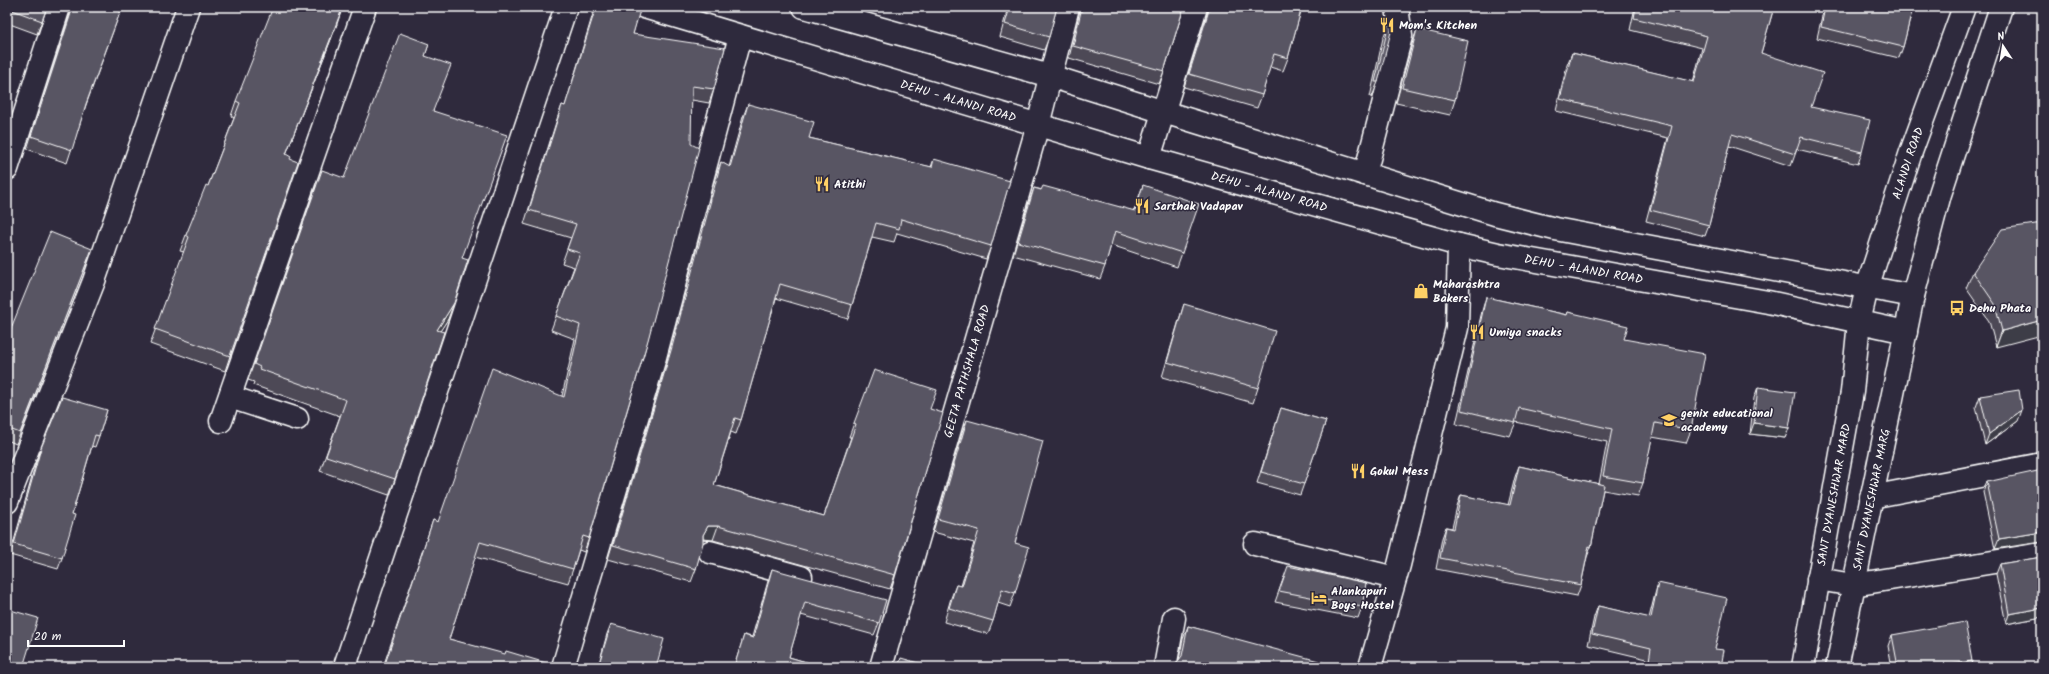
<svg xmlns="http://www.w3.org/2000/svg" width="2049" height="674" viewBox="0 0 2049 674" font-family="Kalam,sans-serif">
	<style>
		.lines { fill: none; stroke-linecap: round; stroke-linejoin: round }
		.minor-casing { stroke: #fff; stroke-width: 25 }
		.major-casing { stroke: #fff; stroke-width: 25 }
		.minor { stroke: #2f2a3d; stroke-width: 22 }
		.major { stroke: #2f2a3d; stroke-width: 22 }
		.wall { fill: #4d4956; stroke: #fff }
		.shaded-wall { fill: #3e3c46; stroke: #fff }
		.building { fill: #595564; stroke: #fff }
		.labels { text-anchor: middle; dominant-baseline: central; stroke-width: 3; stroke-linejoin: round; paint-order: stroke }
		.poi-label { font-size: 12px; font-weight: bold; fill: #fff; stroke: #2f2a3d; text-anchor: start }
		.street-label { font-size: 12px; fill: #fff; stroke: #2f2a3d }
	</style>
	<rect width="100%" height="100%" fill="#2f2a3d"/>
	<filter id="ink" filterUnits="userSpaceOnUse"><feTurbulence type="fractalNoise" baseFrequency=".025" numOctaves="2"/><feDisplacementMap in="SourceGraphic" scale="8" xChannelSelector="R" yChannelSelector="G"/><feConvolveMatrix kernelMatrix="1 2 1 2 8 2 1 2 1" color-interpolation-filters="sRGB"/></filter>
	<g filter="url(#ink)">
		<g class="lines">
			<defs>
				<g id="minor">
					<path d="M1149 158 1196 7"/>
					<path d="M7 169 59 7"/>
					<path d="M1365 174 1401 36 1397 7"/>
					<path d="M230 397 297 419"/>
					<path d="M221 421 365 7"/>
					<path d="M1871 497 2042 464"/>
					<path d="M7 502 94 281 188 7"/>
					<path d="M1255 544 1395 578"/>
					<path d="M710 552 801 577"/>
					<path d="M1818 579 1853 585 2042 554"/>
					<path d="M345 666 566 7"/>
					<path d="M563 667 655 357 740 36"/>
					<path id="s1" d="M881 667 1038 125 1068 7"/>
					<path d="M1165 667 1174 618"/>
					<path d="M1370 667 1399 565 1457 328 1459 245"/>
				</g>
				<g id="major">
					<path id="s2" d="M644 7 1149 158 1459 245 1498 254 1768 302 1906 332"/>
					<path d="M804 7 1050 76 1164 112 1495 214 1555 229 1913 296"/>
					<path id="s3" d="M1803 667 1852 392 1859 322 1867 288 1911 152 1964 7"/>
					<path id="s4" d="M1837 667 1913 296 1940 194 2001 7"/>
				</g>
			</defs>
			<!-- minor casing -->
			<use href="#minor" class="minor-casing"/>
			<!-- major casing -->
			<use href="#major" class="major-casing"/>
			<!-- minor -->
			<use href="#minor" class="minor"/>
			<!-- major -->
			<use href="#major" class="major"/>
		</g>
		<!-- wall -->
		<path class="wall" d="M7 7H47L37 34 7 23Z
			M71 7H122L86 105 67 163 27 149 71 11Z
			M595 7H640L633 34 714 89 709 103 692 100 589 538 584 552 579 550 573 569 568 583 475 557 449 639 545 667H383L433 520 438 522 562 396 575 339 551 330 574 267 562 263 571 238 524 224 557 119 562 105 565 106Z
			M1008 7H1057L1049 37 1044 50 1000 37Z
			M1080 7H1184L1164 71 1159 84 1069 58 1080 10Z
			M1208 7H1302L1288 58 1283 71 1270 67 1262 95 1257 108 1184 87 1208 11Z
			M1635 7H1774L1761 53 1811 107 1862 152 1858 164 1797 149 1791 166 1729 146 1709 225 1705 236 1646 221 1668 138 1556 111 1567 65 1572 53 1693 82 1702 48 1630 30Z
			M1824 7H1913L1903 47 1899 58 1817 38Z
			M1389 23 1378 82 1372 97H1370L1383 38Z
			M337 24 286 154 230 356 225 371 150 344 184 252 180 251 186 235 208 186 234 118 231 116 236 101Z
			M1417 29 1455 100 1450 115 1396 103 1412 44Z
			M429 44 425 56 433 111 462 258 454 303 448 319 440 331 395 479 389 495 320 471 340 416 253 385 254 382 248 380 316 186 344 178Z
			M748 104 809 138 931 167 934 159 991 246 986 259 897 233 894 242 872 237 852 305 848 319 776 298 741 420 736 434 731 432 714 485 824 516 851 437H849L854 423 930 409 895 575 890 589 713 540 703 539 696 569 691 582 608 559 667 361 716 175 721 162 729 167 743 117Z
			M1143 185 1182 253 1177 267 1111 245 1105 266 1100 279 1013 255 1029 202 1034 188 1134 211Z
			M2042 223 1996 347 1989 321 1966 288 1973 272Z
			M88 259 16 444 7 440V338Z
			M1486 297 1567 315 1568 312 1624 339 1691 430 1686 443 1652 437 1643 483 1638 496 1603 490 1591 547 1587 557 1581 585 1577 596 1436 569 1442 538 1446 527 1452 528 1457 506 1461 495 1508 505 1515 477 1519 466 1599 484 1607 442 1516 422 1510 436 1456 424 1482 311Z
			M1184 304 1258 388 1253 403 1162 377 1179 320Z
			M1758 387 1789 428 1785 438 1750 434 1754 398Z
			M1980 396 2018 421 1985 445 1976 407Z
			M1281 408 1326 421 1300 495 1257 483Z
			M107 410 99 436 95 447 92 446 72 514 62 558 58 569 10 555 37 459 41 448Z
			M967 420 1015 543V593L1010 607 998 603 993 621 988 634 944 622 951 598 956 585 961 586 974 543 933 532 962 433Z
			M1987 482 2040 542 1995 549 1983 492Z
			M2042 557V617L2006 624 1996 574 2000 564Z
			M772 569 879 623 874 635 801 615 789 657 823 667H734L744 635 752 637 768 581Z
			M1284 577 1362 607 1358 618 1275 602Z
			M1658 583 1715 649 1721 667H1646L1647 659 1588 645 1594 617 1598 606 1649 618 1655 594Z
			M611 624 656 667H598L607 634Z
			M1188 626 1329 667 1179 660 1183 639Z
			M1892 635 1972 661 1970 667H1892L1888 646Z"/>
		<!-- shaded-wall -->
		<path class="shaded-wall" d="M342 9 337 24 280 169 286 154Z
			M454 303 448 319 431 345 437 330Z
			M2042 320V335L1996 347 2002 331Z
			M2022 410 2018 421 1985 445 1989 434Z
			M1754 423 1789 428 1785 438 1750 434Z
			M708 526H718L713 540 703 539V535Z
			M2042 532V542L1995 549 1999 539Z
			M2042 608V617L2006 624 2009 614Z
			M1972 661 1970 667H1939Z"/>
		<!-- building -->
		<path class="building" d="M7 7H47L42 21 7 8Z
			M73 7H122L86 104 72 150 31 136Z
			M273 7H338L342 9 286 154 291 157 290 159 298 162 230 356 155 329 189 237 186 235 206 185 208 186 240 103 236 101Z
			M596 7H641L633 34 725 48 714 89 692 86 691 144 699 148 648 340 589 538 583 536 573 569 480 542 449 639 505 654 506 651 546 663 545 667H384L433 520 438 522 492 368 564 397 580 325 556 316 580 253 567 249 576 224 529 210 562 105 565 106Z
			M1010 7H1057L1049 37 1005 24Z
			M1082 7H1184L1164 71 1073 46Z
			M1210 7H1302L1288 58 1274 54 1262 95 1189 74Z
			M1636 7H1774L1761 53 1823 73 1811 107 1870 120 1862 152 1801 137 1795 154 1732 134 1709 225 1650 210 1672 126 1560 99 1572 53 1694 82 1707 36 1634 18Z
			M1825 7H1913L1903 47 1821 27Z
			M1389 23 1393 24 1378 82H1375Z
			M1417 29 1468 41 1455 100 1402 88Z
			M400 33 429 44 425 56 451 65 433 111 507 135 462 258 468 260 454 303 437 330 444 332 395 479 326 456 346 400 259 369 260 367 254 364 322 170 344 178Z
			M748 104 814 122 809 138 932 167 934 159 1010 181 991 246 901 219 899 229 876 223 852 305 780 284 741 420 735 418 714 485 824 516 856 424 854 423 874 370 937 390 930 409 943 413 895 575 718 526H708L703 535V543L696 569 613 545 672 347 721 162 730 167Z
			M1143 185 1199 204 1182 253 1115 231 1105 266 1018 242 1034 188 1041 190 1043 186 1135 211Z
			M2042 223V320L2002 331 1995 304 1973 272 2002 229Z
			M50 232 92 249 20 433 7 428V338Z
			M1486 297 1567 315 1568 312 1628 326 1624 339 1705 354 1691 430 1655 423 1643 483 1603 476 1612 429 1519 408 1515 423 1461 410Z
			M1184 304 1275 331 1258 388 1167 362Z
			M1758 387 1795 392 1789 428 1754 423Z
			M2019 390 2022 410 1989 434 1980 396Z
			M62 397 107 410 99 436 95 435 72 514 75 515 62 558 14 544 41 448Z
			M1281 408 1326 421 1304 484 1261 472Z
			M967 420 1043 441 1015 543 1029 547 1015 593 1002 589 993 621 949 608 956 585 962 586 979 530 938 519Z
			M1519 466 1604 485 1591 547 1589 546 1581 585 1440 558 1446 527 1454 529 1461 495 1510 505Z
			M2042 470V532L1999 539 1987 482Z
			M2042 557V608L2009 614 2000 564Z
			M1288 566 1366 583 1362 607 1279 591Z
			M772 569 886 600 879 623 805 602 789 657 823 667H734L744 635 753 638Z
			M1658 583 1727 598 1715 649 1724 650 1721 667H1648L1651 648 1592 634 1598 606 1651 618Z
			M7 609 38 618 23 667H7Z
			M1965 622 1972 661 1939 667H1898L1892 635Z
			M611 624 664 639 656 667H598Z
			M1188 626 1330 664 1329 667H1175V665L1182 656Z
			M901 658 932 667H898Z"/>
	</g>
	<!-- icons -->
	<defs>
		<symbol id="restaurant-bare" viewBox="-9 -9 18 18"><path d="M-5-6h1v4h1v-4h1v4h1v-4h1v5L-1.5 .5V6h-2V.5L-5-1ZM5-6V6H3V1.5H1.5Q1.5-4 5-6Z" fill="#ffd166" stroke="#2f2a3d" stroke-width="2.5" paint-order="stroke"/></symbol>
		<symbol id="shop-bare" viewBox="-9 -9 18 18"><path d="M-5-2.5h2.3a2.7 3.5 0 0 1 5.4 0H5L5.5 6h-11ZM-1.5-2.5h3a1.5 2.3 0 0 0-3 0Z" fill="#ffd166" stroke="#2f2a3d" stroke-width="2.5" paint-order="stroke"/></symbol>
		<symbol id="bus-bare" viewBox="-9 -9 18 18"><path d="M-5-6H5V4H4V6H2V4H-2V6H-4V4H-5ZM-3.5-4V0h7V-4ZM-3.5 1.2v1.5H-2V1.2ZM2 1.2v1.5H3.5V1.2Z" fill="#ffd166" stroke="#2f2a3d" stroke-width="2.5" paint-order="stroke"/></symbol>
		<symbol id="school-bare" viewBox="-9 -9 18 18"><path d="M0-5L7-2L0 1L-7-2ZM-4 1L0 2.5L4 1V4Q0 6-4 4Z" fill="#ffd166" stroke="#2f2a3d" stroke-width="2.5" paint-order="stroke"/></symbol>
		<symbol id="hotel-bare" viewBox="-9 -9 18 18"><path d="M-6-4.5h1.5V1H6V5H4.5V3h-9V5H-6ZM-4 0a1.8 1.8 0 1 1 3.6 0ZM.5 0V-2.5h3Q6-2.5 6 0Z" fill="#ffd166" stroke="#2f2a3d" stroke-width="2.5" paint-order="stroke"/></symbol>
	</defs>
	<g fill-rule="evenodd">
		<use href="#restaurant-bare" x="1376" y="14" width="22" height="22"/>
		<use href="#restaurant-bare" x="811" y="173" width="22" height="22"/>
		<use href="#restaurant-bare" x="1131" y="195" width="22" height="22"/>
		<use href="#shop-bare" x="1410" y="280" width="22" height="22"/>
		<use href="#bus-bare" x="1946" y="297" width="22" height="22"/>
		<use href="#restaurant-bare" x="1466" y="321" width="22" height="22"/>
		<use href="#school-bare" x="1658" y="409" width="22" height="22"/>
		<use href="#restaurant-bare" x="1347" y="460" width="22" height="22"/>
		<use href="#hotel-bare" x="1308" y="587" width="22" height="22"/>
	</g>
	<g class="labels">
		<!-- poi labels -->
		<g class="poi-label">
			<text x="1399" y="25">Mom's Kitchen</text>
			<text x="834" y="184">Atithi</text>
			<text x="1154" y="206">Sarthak Vadapav</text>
			<text x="1433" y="284">Maharashtra<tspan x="1433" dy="14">Bakers</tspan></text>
			<text x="1969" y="308">Dehu Phata</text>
			<text x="1489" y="332">Umiya snacks</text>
			<text x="1681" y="413">genix educational<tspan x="1681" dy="14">academy</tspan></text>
			<text x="1370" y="471">Gokul Mess</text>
			<text x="1331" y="591">Alankapuri<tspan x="1331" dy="14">Boys Hostel</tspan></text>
		</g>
		<!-- street labels -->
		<g class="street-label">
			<text stroke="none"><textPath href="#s2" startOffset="328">DEHU - ALANDI ROAD</textPath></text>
			<text stroke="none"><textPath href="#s3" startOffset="516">ALANDI ROAD</textPath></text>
			<text stroke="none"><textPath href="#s2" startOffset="652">DEHU - ALANDI ROAD</textPath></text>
			<text stroke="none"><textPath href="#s2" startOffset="976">DEHU - ALANDI ROAD</textPath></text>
			<text stroke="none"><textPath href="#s1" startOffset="308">GEETA PATHSHALA ROAD</textPath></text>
			<text stroke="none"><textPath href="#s3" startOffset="175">SANT DYANESHWAR MARD</textPath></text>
			<text stroke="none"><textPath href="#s4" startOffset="171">SANT DYANESHWAR MARG</textPath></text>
		</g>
	</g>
	<!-- margin -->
	<rect width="2049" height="674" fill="none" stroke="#2f2a3d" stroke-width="24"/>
	<rect x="12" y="12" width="2025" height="650" fill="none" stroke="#fff" stroke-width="1.5" filter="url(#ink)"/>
	<!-- north arrow -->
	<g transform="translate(2003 46) rotate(348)" stroke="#2f2a3d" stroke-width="3" paint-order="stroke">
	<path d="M0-3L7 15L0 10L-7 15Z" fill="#ffffff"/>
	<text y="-6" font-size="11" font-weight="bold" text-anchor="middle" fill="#ffffff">N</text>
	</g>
	<!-- scale -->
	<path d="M28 640v6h96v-6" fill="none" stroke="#ffffff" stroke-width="2"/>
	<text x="34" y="640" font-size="12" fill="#ffffff" stroke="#2f2a3d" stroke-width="3" paint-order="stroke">20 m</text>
</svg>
